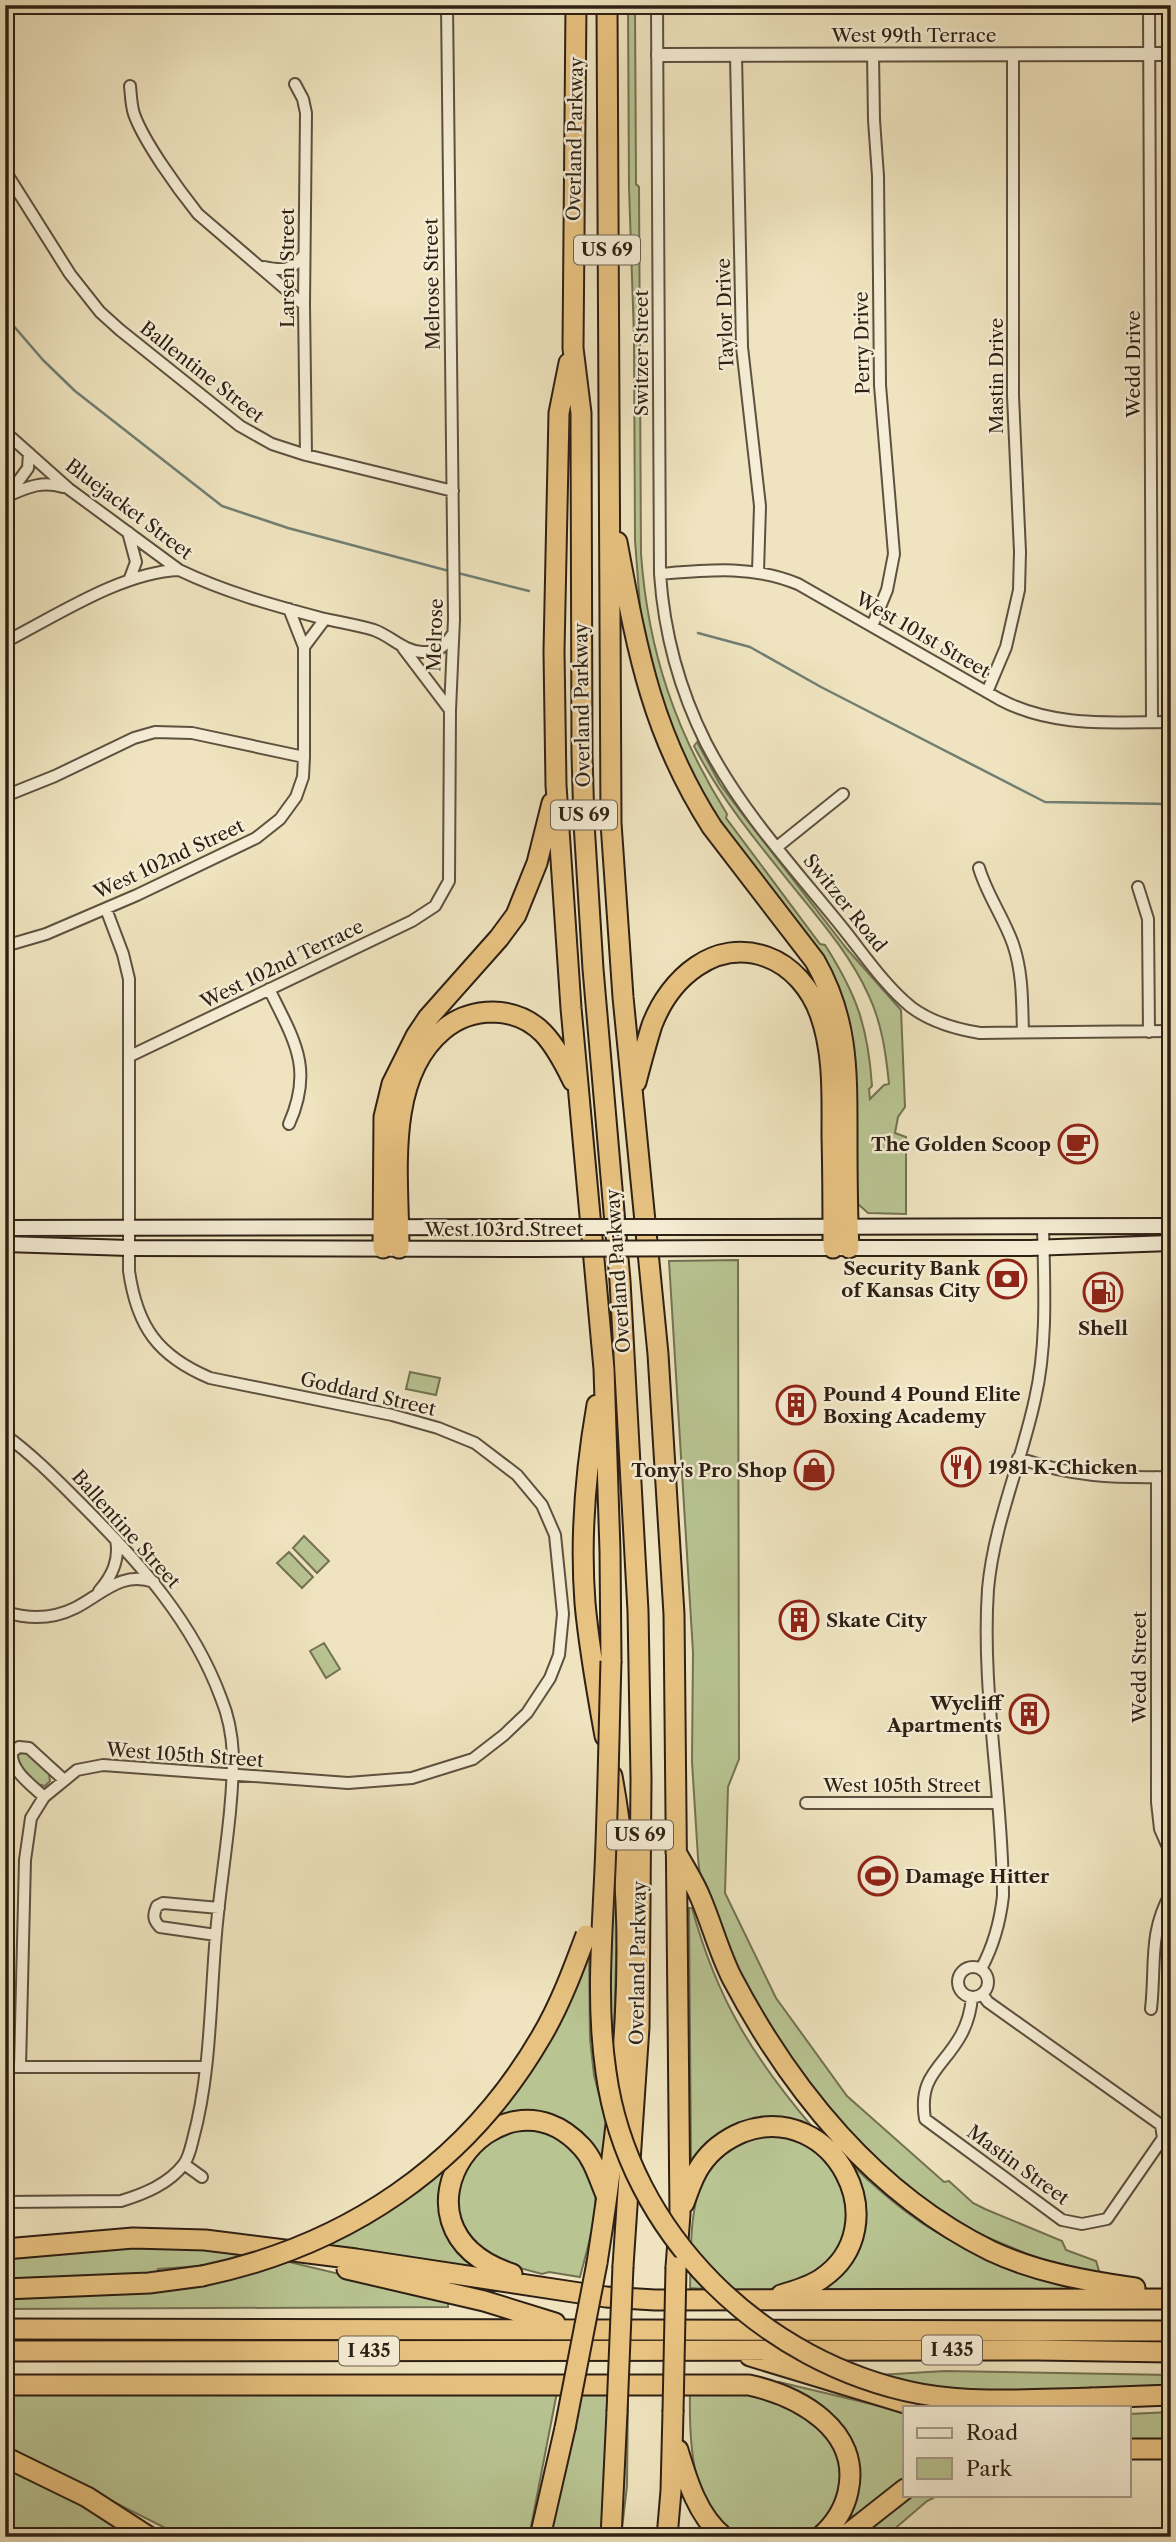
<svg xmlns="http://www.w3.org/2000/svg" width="1176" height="2542" viewBox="0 0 1176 2542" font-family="'Libre Caslon Text',serif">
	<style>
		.green { fill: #b8c492; stroke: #737253; stroke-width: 2 }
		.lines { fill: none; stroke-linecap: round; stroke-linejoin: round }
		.stream { stroke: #6f7f73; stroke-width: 2.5 }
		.minor-casing { stroke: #5e513f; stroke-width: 14 }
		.tertiary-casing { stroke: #5e513f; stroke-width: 16 }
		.secondary-casing { stroke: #2e2014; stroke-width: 18 }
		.motorway-casing { stroke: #2e2014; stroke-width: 23 }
		.minor { stroke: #f5edd5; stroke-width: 10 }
		.tertiary { stroke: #f5edd5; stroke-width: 12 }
		.secondary { stroke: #f5edd5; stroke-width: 14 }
		.motorway { stroke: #e8c280; stroke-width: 19 }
		.secondary-bridge-casing { stroke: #2e2014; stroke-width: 18; stroke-linecap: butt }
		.motorway-bridge-casing { stroke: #2e2014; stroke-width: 23; stroke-linecap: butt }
		.secondary-bridge { stroke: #f5edd5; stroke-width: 14 }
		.motorway-bridge { stroke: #e8c280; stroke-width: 19 }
		.labels { text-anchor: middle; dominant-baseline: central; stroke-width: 5; stroke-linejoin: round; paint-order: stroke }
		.shield { fill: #f5edd5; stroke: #6a5e4e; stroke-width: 2 }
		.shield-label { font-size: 18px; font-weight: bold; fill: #2e2014 }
		.street-label { font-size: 19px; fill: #2e2014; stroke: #f5edd5 }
		.poi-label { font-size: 19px; font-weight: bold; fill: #2e2014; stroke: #f5edd5; text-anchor: end }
	</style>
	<rect width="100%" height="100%" fill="#efe4bf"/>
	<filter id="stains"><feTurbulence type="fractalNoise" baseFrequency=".00286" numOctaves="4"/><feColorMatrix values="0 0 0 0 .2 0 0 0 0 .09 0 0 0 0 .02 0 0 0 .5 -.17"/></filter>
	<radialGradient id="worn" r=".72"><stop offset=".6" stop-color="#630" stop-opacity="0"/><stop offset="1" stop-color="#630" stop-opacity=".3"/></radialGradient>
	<!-- green -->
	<path class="green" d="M628 5H635L636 184 639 187 641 554C648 651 675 731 727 814L726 818 820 944 825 945C857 995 868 1027 872 1086L869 1089 870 1099 884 1085 889 1084C886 1054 882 1024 869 996 852 958 825 926 799 894 761 847 722 801 694 746L697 742 720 784 743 815 847 949 901 1010 905 1107 898 1117 895 1133 906 1137V1214L868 1213 858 1204C852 1187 856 1163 856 1145 856 1082 859 1035 832 976L730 838 701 794 662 709 641 620 635 540 634 337 629 187Z
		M738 1260 739 1759 728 1787 725 1893 776 1998 847 2096 944 2182 949 2181 973 2203 985 2209 1062 2241 1066 2250 1096 2261 1100 2274 1037 2258 972 2231 946 2216 894 2180 764 2040 701 1886 698 1858 692 1762 693 1652 669 1261Z
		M410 1372 440 1378 436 1395 406 1389Z
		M304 1536 329 1561 317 1573 293 1548Z
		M289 1552 313 1577 302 1588 277 1563Z
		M324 1643 340 1669 326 1678 310 1651Z
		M26 1751 49 1774 50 1781 45 1786 36 1784 16 1761 17 1754Z
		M614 1834 618 1886 613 2075 608 2045Z
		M689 1908H692C717 2000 753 2057 814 2129L778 2123 691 2163Z
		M589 1944 590 2039 594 2075 609 2134 605 2171 570 2130 483 2128Z
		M518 2130C524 2130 533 2129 539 2131 567 2137 592 2164 595 2191 598 2216 586 2253 580 2277L549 2272 542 2274 509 2265 483 2253 461 2222 456 2206 458 2185 480 2147Z
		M773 2135C825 2143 856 2181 844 2234 840 2249 830 2266 817 2274 781 2298 732 2290 690 2288 692 2218 685 2146 773 2135Z
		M454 2158 461 2251 477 2269 321 2247Z
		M854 2167C886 2197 922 2228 963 2246 998 2262 1037 2272 1074 2286L1073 2291 820 2293 821 2289 846 2261 851 2170Z
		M135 2247 189 2248 260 2255 229 2264 158 2269 156 2276 5 2283V2258Z
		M285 2261 448 2300V2307L5 2309V2295Z
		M945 2371 1171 2375V2388L1013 2392 941 2389 878 2375Z
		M779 2382 905 2412V2480L855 2516 847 2515 851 2450 777 2387Z
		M628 2391 627 2486 621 2537H549L579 2392Z
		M690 2391 762 2395 815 2422 831 2439 841 2459 840 2496 825 2523 810 2535 806 2537H738C690 2506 689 2442 690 2391Z
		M557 2392 529 2537H183L5 2447V2393Z
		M1171 2412V2441H1129V2414Z
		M5 2468 72 2499 130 2537H5Z
		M912 2495H939L927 2501 885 2537H859Z"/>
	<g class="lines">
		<!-- stream -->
		<path class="stream" d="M5 316 43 360 75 391 222 506 288 528 449 571
			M458 573 529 591
			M698 633 750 647 821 687 1045 802 1171 804"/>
		<defs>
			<path id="minor" d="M657 5 660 574C664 632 680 691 706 743 741 811 794 868 841 926 863 953 884 985 911 1007 931 1022 955 1029 980 1033L1171 1031
				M1149 5 1152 722
				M736 55 742 347 760 506 758 572
				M295 84 303 99 306 113 304 305 306 455
				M130 86C131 95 131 105 134 114 144 142 178 189 198 214L304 305
				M5 171 70 274 100 312 120 330 240 426 272 444 306 455 453 491
				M264 267C283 271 291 271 304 255
				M5 432 69 489 179 570C225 592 272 605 321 618 338 622 357 625 374 630 391 636 403 651 422 652 438 653 444 647 452 635
				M9 494 28 468 29 453
				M5 497C26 488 41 480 63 487
				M128 532 136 562 130 578
				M660 574C708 570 752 565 798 584L999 699C1053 728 1112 722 1171 722
				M872 626 887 590 894 554 880 385 878 176 874 120 873 54
				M5 642C56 616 122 572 179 570
				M304 647 325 619
				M403 648 450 710
				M987 692 1006 647 1019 590 1020 552 1013 396V54
				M5 796 55 776 134 738 155 732 192 733 304 757
				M777 847 843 794
				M979 868C987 895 1004 918 1013 944 1023 973 1022 1003 1023 1032
				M1138 887 1148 919 1149 1032
				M5 946 46 934 137 895 256 838 280 819 296 797 303 777 304 757V647L289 609
				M269 989C294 1040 314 1068 289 1124
				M130 1056 412 921 435 906 449 881 450 710 454 619 447 5
				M5 1435C34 1456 58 1481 83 1506 140 1563 193 1622 221 1698 229 1717 232 1735 233 1755 233 1815 221 1874 216 1934 210 2002 211 2073 193 2139 191 2147 189 2157 184 2164 169 2184 144 2194 121 2201L5 2202
				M1018 1458C1074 1477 1112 1478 1171 1477
				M1157 1477V1802L1160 1829 1171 1854
				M99 1591C112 1576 120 1560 116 1540
				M5 1612C28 1619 53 1619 75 1608 101 1595 122 1570 154 1582
				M44 1797C32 1785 10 1771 12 1752L19 1747 29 1748 64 1780
				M806 1803H998
				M216 1935 160 1927C153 1920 153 1915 157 1906L163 1903 219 1908
				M958 1982a15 15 0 1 1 30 0a15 15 0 1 1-30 0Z
				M981 1969C994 1945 1000 1923 1003 1896 1003 1794 981 1692 988 1589 994 1523 1021 1464 1035 1399 1048 1343 1044 1282 1043 1225
				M972 1997C971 2009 967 2024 961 2035 943 2068 918 2075 925 2119L1062 2220 1082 2224 1107 2219 1163 2138 1161 2125 988 2002 982 1994
				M1151 2009C1156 1966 1148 1933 1171 1893
				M5 2067H205
				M20 2067 25 1860 31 1818 44 1797 77 1770 103 1765 348 1783 412 1778 473 1759 504 1735 527 1713 550 1678 559 1655 563 1614 555 1535 542 1505 517 1475 475 1443 438 1428 392 1415 210 1378C158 1356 137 1327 129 1271V979L123 954 106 909
				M184 2164 202 2177"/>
			<path id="tertiary" d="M658 55 1171 54"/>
			<path id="secondary" d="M732 1227 1171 1226
				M5 1228 533 1227
				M5 1244 129 1248 534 1249
				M731 1248H1030L1171 1243"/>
			<path id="motorway" d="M576 5 573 348 581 413 582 754 584 823 593 969 620 1281 638 1611 641 1779 639 2027 623 2266
				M607 5 611 823 623 997 658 1354 674 1614 680 2214 676 2267
				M569 363 559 413 554 651 556 785 571 1008 604 1369 610 1551 611 1661
				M617 542C637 649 651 732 712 827L815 961C848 1019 847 1070 847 1134 847 1172 847 1210 849 1248
				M636 1082C641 1063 646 1044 652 1025 670 978 715 938 767 957 792 966 811 989 820 1014 834 1053 832 1095 832 1136 833 1173 833 1211 833 1248
				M383 1248 384 1117 392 1084 416 1036 428 1018 499 938 516 915 537 863 552 803
				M399 1248C399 1179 384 1079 443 1030 457 1018 474 1012 493 1012 538 1013 555 1044 573 1081
				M597 1405C586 1468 580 1538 585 1603 589 1648 597 1692 605 1736
				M676 1852C684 1867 695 1883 701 1899 712 1925 719 1952 732 1978 791 2090 875 2194 991 2251 1036 2272 1086 2281 1135 2288
				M684 2203C689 2190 693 2176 701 2165 711 2150 726 2139 743 2132 833 2099 900 2226 821 2279 809 2287 795 2291 781 2295
				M5 2249 133 2238 205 2240 356 2259 606 2297 655 2300 1171 2299
				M597 2263C622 2104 642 1936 612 1776
				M347 2269 484 2301 555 2323
				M512 2274C370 2226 498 2055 582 2147 594 2160 599 2179 606 2195
				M5 2289 149 2283 202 2276
				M5 2329 1171 2331
				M5 2351 1036 2350 1171 2352
				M750 2356 918 2407
				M5 2385H749C799 2396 862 2430 848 2492 844 2510 834 2525 820 2537
				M1092 2398 1171 2395
				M1129 2449H1171
				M678 2450C687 2480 698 2517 724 2537
				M5 2457 87 2497 149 2537
				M540 2537 565 2428
				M611 2537 617 2412
				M667 2537 671 2491 673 2412
				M844 2537 905 2489"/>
		</defs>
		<!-- minor casing -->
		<use href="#minor" class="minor-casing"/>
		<!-- tertiary casing -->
		<use href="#tertiary" class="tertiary-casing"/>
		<!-- secondary casing -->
		<use href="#secondary" class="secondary-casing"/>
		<!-- motorway casing -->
		<use href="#motorway" class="motorway-casing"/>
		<!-- minor -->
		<use href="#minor" class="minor"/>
		<!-- tertiary -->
		<use href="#tertiary" class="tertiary"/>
		<!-- secondary -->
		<use href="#secondary" class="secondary"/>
		<!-- motorway -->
		<use href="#motorway" class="motorway"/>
		<defs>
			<path id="secondary-bridge" d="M533 1227H732
				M534 1249 731 1248"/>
			<path id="motorway-bridge" d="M611 1661C609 1730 608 1800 605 1869 602 1937 596 2004 606 2072 628 2234 763 2364 921 2394 977 2404 1035 2399 1092 2398
				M202 2276C346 2246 466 2166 541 2037 560 2005 573 1970 586 1935
				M617 2412 623 2266
				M673 2412 676 2267
				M565 2428 597 2263"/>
		</defs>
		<!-- secondary-bridge casing -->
		<use href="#secondary-bridge" class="secondary-bridge-casing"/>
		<!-- motorway-bridge casing -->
		<use href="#motorway-bridge" class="motorway-bridge-casing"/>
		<!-- secondary-bridge -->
		<use href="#secondary-bridge" class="secondary-bridge"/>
		<!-- motorway-bridge -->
		<use href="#motorway-bridge" class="motorway-bridge"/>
	</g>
	<!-- icons -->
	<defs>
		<symbol id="cafe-ring" viewBox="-11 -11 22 22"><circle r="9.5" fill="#f5edd5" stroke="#8f2418" stroke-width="1.5"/><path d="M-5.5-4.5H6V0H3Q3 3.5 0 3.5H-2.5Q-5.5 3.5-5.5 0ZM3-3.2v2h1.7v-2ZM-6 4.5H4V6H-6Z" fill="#8f2418"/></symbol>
		<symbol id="bank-ring" viewBox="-11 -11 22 22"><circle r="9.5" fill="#f5edd5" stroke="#8f2418" stroke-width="1.5"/><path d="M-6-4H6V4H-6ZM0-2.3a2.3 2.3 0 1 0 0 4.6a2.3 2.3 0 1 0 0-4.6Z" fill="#8f2418"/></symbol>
		<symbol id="fuel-ring" viewBox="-11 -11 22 22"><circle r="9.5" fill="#f5edd5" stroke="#8f2418" stroke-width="1.5"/><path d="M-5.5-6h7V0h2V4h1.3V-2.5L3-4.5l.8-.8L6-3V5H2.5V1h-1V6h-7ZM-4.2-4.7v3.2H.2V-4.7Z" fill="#8f2418"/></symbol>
		<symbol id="building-ring" viewBox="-11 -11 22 22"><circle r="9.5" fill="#f5edd5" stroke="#8f2418" stroke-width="1.5"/><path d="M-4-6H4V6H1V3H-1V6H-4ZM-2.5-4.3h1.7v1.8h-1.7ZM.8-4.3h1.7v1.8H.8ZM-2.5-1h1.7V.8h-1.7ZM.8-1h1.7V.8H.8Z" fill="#8f2418"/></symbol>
		<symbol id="restaurant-ring" viewBox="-11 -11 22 22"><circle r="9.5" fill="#f5edd5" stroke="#8f2418" stroke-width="1.5"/><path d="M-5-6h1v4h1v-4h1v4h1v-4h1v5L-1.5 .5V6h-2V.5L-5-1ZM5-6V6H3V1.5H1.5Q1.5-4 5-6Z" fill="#8f2418"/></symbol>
		<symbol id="shop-ring" viewBox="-11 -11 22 22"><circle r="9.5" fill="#f5edd5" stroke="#8f2418" stroke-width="1.5"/><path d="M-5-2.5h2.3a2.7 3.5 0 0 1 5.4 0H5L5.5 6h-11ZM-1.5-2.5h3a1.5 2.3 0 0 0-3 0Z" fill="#8f2418"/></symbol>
		<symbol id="stadium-ring" viewBox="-11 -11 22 22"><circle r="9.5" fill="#f5edd5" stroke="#8f2418" stroke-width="1.5"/><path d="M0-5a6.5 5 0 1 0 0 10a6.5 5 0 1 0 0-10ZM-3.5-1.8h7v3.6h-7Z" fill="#8f2418"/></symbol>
	</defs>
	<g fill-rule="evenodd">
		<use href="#cafe-ring" x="1056" y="1122" width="44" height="44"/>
		<use href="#bank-ring" x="985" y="1257" width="44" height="44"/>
		<use href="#fuel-ring" x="1081" y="1270" width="44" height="44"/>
		<use href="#building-ring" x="774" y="1383" width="44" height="44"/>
		<use href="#restaurant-ring" x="939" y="1445" width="44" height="44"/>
		<use href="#shop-ring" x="792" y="1448" width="44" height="44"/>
		<use href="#building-ring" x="777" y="1598" width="44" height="44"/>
		<use href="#building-ring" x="1007" y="1692" width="44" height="44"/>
		<use href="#stadium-ring" x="856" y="1854" width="44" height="44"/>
	</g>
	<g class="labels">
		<!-- shield labels -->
		<g class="shield">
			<rect x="574" y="235.5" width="66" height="29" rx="5"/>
			<rect x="551" y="800.5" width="66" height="29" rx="5"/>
			<rect x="607" y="1820.5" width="66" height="29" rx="5"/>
			<rect x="922" y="2335.5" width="60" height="29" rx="5"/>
			<rect x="339" y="2336.5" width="60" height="29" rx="5"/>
		</g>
		<g class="shield-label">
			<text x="607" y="250">US 69</text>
			<text x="584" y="815">US 69</text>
			<text x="640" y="1835">US 69</text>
			<text x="952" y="2350">I 435</text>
			<text x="369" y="2351">I 435</text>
		</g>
		<!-- street labels -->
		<g class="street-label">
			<text x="914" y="35">West 99th Terrace</text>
			<text transform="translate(575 139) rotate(-89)">Overland Parkway</text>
			<text transform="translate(287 268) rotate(-90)">Larsen Street</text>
			<text transform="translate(432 284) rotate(-91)">Melrose Street</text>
			<text transform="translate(725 314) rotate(-92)">Taylor Drive</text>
			<text transform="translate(862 343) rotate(-91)">Perry Drive</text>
			<text transform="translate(641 353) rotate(-90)">Switzer Street</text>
			<text transform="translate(1133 364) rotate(-90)">Wedd Drive</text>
			<text transform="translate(202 372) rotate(38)">Ballentine Street</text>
			<text transform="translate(996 376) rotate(-90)">Mastin Drive</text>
			<text transform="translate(129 509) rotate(37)">Bluejacket Street</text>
			<text transform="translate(435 635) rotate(-88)">Melrose</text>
			<text transform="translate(923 635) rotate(30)">West 101st Street</text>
			<text transform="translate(582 705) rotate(-91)">Overland Parkway</text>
			<text transform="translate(169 859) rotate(-25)">West 102nd Street</text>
			<text transform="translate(845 903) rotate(51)">Switzer Road</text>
			<text transform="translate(282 964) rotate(-26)">West 102nd Terrace</text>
			<text x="504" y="1229">West 103rd Street</text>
			<text transform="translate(618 1271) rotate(-94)">Overland Parkway</text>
			<text transform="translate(368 1394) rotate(13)">Goddard Street</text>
			<text transform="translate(126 1529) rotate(48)">Ballentine Street</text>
			<text transform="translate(1139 1667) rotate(-90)">Wedd Street</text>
			<text transform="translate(185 1755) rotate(4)">West 105th Street</text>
			<text x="902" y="1785">West 105th Street</text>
			<text transform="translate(638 1963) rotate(-89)">Overland Parkway</text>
			<text transform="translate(1018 2165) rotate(36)">Mastin Street</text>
		</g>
		<!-- poi labels -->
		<g class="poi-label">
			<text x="1051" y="1144">The Golden Scoop</text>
			<text x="980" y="1268">Security Bank<tspan x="980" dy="22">of Kansas City</tspan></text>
			<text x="1103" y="1328" text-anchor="middle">Shell</text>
			<text x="823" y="1394" text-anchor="start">Pound 4 Pound Elite<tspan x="823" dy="22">Boxing Academy</tspan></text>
			<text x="988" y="1467" text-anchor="start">1981 K-Chicken</text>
			<text x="787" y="1470">Tony's Pro Shop</text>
			<text x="826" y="1620" text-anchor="start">Skate City</text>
			<text x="1002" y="1703">Wycliff<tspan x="1002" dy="22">Apartments</tspan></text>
			<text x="905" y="1876" text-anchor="start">Damage Hitter</text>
		</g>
	</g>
	<!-- margin -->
	<rect width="1176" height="2542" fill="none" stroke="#efe4bf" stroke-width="28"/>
	<rect x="7" y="7" width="1162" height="2528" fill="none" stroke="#2e2014" stroke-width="3.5"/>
	<rect x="14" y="14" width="1148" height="2514" fill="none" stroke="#2e2014" stroke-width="2"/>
	<!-- legend -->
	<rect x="903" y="2406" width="228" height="91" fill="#f5edd5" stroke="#a59b88" stroke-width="2"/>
	<rect x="917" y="2428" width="35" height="10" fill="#f5edd5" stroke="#a59b88" stroke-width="2"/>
	<text x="966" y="2440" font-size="21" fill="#2e2014">Road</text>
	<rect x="917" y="2458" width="35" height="21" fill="#b8c492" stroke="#a59b88" stroke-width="2"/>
	<text x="966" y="2476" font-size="21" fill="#2e2014">Park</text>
	<rect width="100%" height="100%" filter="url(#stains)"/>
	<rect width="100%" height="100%" fill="url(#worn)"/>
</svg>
